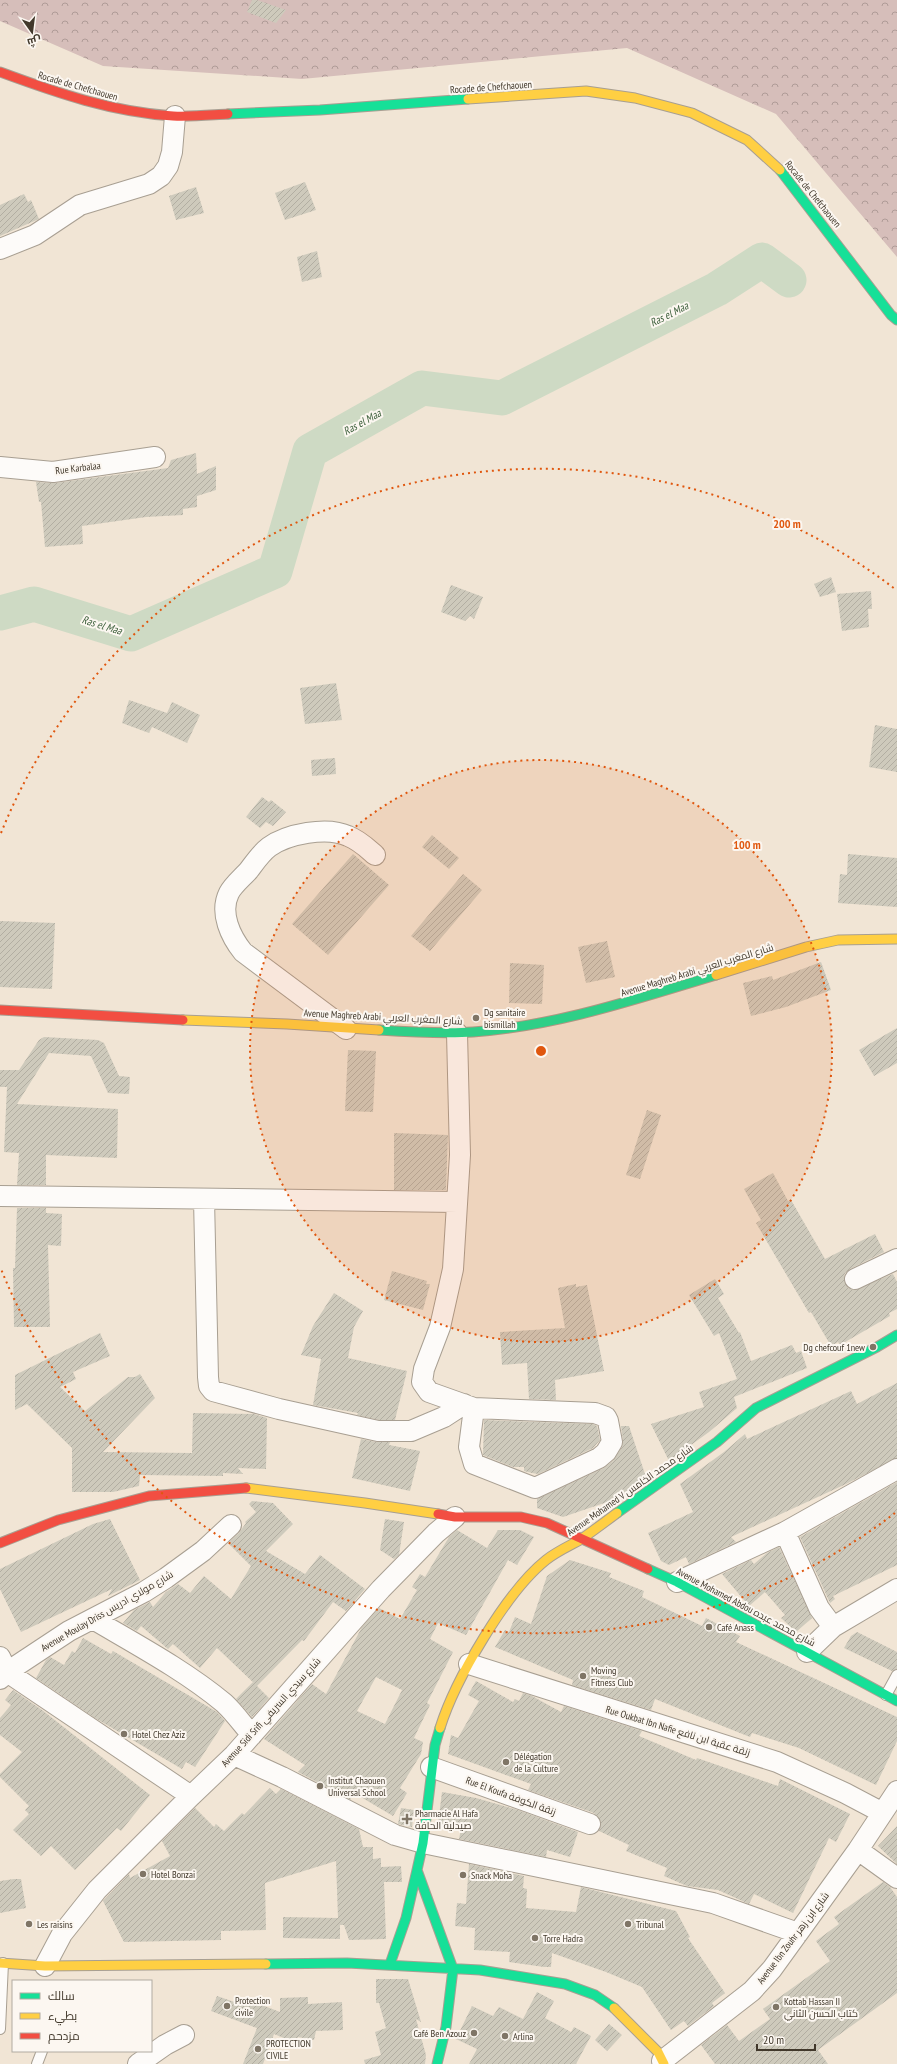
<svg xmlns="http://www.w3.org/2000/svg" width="897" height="2064" viewBox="0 0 897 2064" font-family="'PT Sans Narrow',Cairo,sans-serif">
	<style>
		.forest { fill: url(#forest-crowns) }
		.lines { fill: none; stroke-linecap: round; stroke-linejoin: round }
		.river { stroke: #cedac4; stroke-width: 35 }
		.building { fill: url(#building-hatch); fill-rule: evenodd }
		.lane-casing { stroke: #a89f92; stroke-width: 12 }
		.street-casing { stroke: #a89f92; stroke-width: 22 }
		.fast-casing { stroke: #a89f92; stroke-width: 11 }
		.slow-casing { stroke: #a89f92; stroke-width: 11 }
		.jam-casing { stroke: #a89f92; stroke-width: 11 }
		.lane { stroke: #fdfbf9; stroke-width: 10 }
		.street { stroke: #fdfbf9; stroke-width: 20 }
		.fast { stroke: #16e098; stroke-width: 9 }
		.slow { stroke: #ffcf43; stroke-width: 9 }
		.jam { stroke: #f24e42; stroke-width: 9 }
		.ring { fill: none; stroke: #e0570e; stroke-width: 2; stroke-dasharray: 2 4 }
		.poi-dot { fill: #7f7566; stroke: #fcf7f1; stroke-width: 1.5 }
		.labels { text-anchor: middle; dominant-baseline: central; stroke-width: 4; stroke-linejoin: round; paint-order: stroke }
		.street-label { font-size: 10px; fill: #41382b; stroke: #fcf7f1 }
		.poi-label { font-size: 10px; fill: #41382b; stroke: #fcf7f1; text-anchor: start }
		.water-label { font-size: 11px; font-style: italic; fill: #3d603c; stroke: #fcf7f1 }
		.centre { fill: #e0570e; stroke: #fcf7f1; stroke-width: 2 }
		.ring-label { font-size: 12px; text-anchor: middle; font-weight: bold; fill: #e0570e; stroke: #fcf7f1; stroke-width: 4; stroke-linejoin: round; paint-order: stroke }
	</style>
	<defs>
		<pattern id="forest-crowns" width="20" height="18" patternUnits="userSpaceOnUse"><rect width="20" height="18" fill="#d6beba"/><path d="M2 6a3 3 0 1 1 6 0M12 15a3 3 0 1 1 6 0" fill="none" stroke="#af9b97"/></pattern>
		<pattern id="building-hatch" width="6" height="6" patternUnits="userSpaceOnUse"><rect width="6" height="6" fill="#cecabc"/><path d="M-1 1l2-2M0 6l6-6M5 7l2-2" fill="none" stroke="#b2aea2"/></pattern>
	</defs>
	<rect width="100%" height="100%" fill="#f1e5d5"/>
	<!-- forest -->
	<path class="forest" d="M0 0H897V257L776 114 627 48 302 79 103 66 0 21Z"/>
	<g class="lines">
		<!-- river -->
		<path class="river" d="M0 613 34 604 131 634 275 571 310 451 422 388 502 398 717 289 762 260 789 280"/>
	</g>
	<!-- building -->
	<path class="building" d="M252 0H257L286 10 276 23 247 12Z
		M305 182 316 210 285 220 275 193Z
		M196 187 204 213 176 220 169 196Z
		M24 194 28 202 31 200 39 219 0 236V205Z
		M317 251 322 277 302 282 297 257Z
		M196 453 197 474 216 466V490L197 496V507L183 509V515L146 517 82 526 83 544 45 547 41 502H39L36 482 55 483 168 468 171 460Z
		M831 577 836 592 820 597 814 584Z
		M451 585 483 597 474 619 470 616 465 621 441 612Z
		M871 591 872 609H868L869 627 842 631 837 594Z
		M336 683 342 720 305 724 300 688Z
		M129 700 167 713 172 702 200 715 187 743 152 727 149 733 122 723Z
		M875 725 897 729V772L869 767Z
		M335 758 336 774 312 776 311 760Z
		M262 797 269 802 271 800 286 812 273 826 266 822 260 828 246 817Z
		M432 835 459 858 449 869 422 847Z
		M353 854 389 885 328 955 292 924Z
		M848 854 897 858V907L838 903 840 874 847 875Z
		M463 874 482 890 430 951 411 936Z
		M0 921 55 923 52 989 0 987Z
		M607 941 615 977 586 983 578 947Z
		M821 962 831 990 786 1007 751 1016 743 983 772 976 773 980Z
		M510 963 544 965 542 1004 509 1003Z
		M897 1028V1063L874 1076 859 1050Z
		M44 1037 98 1040 104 1043 119 1076 130 1077 129 1094 108 1093 91 1056 49 1053 17 1104 118 1109 117 1158 46 1155V1185H17L19 1153 4 1152 7 1087H0V1070H19L39 1040Z
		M348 1050 376 1051 373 1112 345 1111Z
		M647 1110 661 1115 640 1179 626 1175Z
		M394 1133 448 1135 446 1190H394Z
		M773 1173 788 1201 791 1200 825 1259 875 1234 884 1252 850 1269 845 1273 844 1278 848 1288 854 1290 893 1274 897 1282V1309L889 1313 890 1316 840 1345 838 1342 831 1346 811 1312 809 1313 756 1223 761 1220 744 1189Z
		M17 1208H46V1213L62 1214 61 1246 48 1245 50 1327H14L13 1268H15Z
		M392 1271 427 1281 426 1284H430L423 1310 384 1300Z
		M715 1279 724 1294 718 1298 739 1333 740 1332 751 1361 792 1345 796 1353 801 1351 807 1368 734 1397 737 1408 709 1432 669 1461 651 1424 704 1407 699 1392 737 1379 719 1333 714 1336 689 1295Z
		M576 1284V1287L587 1285 604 1371 555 1380 556 1400 529 1399 527 1363 502 1365 500 1332 565 1328 558 1288Z
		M334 1293 363 1311 354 1327 348 1358 407 1371 395 1420H379L357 1415 358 1413 313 1405 321 1359 301 1355 313 1326Z
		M100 1333 110 1356 73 1372 76 1379 60 1387 85 1411 128 1377H135L140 1374 155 1398 103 1452 192 1453 193 1413 254 1414 267 1418 266 1469 238 1468 243 1474 223 1473V1476L140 1475 139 1486 113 1492H72V1448L27 1404 15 1410V1375Z
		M897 1383V1458L846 1484 731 1537 736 1542 689 1564 686 1557 669 1565 661 1561 648 1533 693 1512 680 1484 724 1452 745 1434 747 1439 851 1391 857 1404Z
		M484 1420 593 1424 597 1426 600 1440 593 1448 538 1474 532 1473 524 1471V1467H513L483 1455Z
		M621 1426H629L646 1477 616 1499 563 1517 537 1508V1499L604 1468 613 1461 622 1447 623 1440Z
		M361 1439 376 1442H390L389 1445 420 1451 410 1491 352 1478Z
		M897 1482V1565L833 1596 835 1599 830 1603 800 1537Z
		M252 1501 273 1503 293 1524 266 1551 305 1574 320 1555 365 1589 346 1611 333 1602 304 1641 302 1640 257 1686 217 1648 200 1668 173 1644 168 1649 141 1626 137 1631 123 1623 134 1610 150 1602 153 1607 166 1592 178 1584 190 1593 204 1576 231 1599 251 1566 228 1543 239 1533 246 1523 245 1522 256 1512 249 1504Z
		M110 1519 140 1580 108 1596 112 1589 21 1632 0 1589V1569L93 1524Z
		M385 1519 404 1522 399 1555 394 1559 380 1550Z
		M457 1530 487 1548 498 1530H520L534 1537 517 1565 508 1560 466 1635 438 1623 430 1639 453 1652 427 1703 430 1705 414 1738 423 1742 421 1754 400 1788 407 1793 393 1816 349 1790 351 1800 298 1772 305 1765 264 1739 312 1684 326 1694 362 1627 379 1608 400 1619 417 1590 412 1587 420 1574 425 1577 449 1537ZM376 1677 402 1690 385 1724 357 1711Z
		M779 1547 812 1618 796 1632 781 1618 785 1615 765 1592 749 1606 722 1574 751 1560 754 1564 767 1553Z
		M570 1560 611 1573 609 1577 644 1591 642 1597 702 1626 706 1618 740 1636 736 1642 897 1717V1741L876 1785 799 1748 752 1733 750 1737 655 1699 651 1710 572 1685 573 1680 495 1647 505 1630 509 1632 515 1617 531 1624 547 1576Z
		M857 1632 897 1652V1669L892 1671 844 1648 851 1636Z
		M83 1638 111 1654 113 1651 217 1712 225 1721 195 1767 186 1762 182 1769 95 1718 36 1678 46 1660 50 1657 64 1665 72 1651 75 1653Z
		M476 1681 513 1702 515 1699 519 1701 523 1693 532 1696 561 1712 564 1706 642 1731 639 1736 696 1760 697 1758 778 1786 780 1779 850 1814 836 1842 829 1838 793 1913 754 1894 749 1904 718 1890 687 1886 664 1876 667 1868 626 1851 629 1845 599 1831 601 1822 594 1813 528 1790 531 1784 448 1754 451 1735 458 1738 479 1701 468 1695Z
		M253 1682 269 1698 252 1717 236 1699Z
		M13 1690 42 1710 150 1795 121 1831 117 1828 75 1870 51 1846 41 1856 13 1830 29 1814 25 1810 29 1806 0 1777V1774L22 1752 0 1735V1718L11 1705 5 1700Z
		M270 1788 276 1794 281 1789 359 1829 363 1847H373V1859L381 1858V1867L401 1866 402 1882H384L386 1939 349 1940 344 1925H340V1939L283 1938V1917L338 1918 336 1861 265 1883 266 1930 221 1931V1940L124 1942 103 1901 106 1898 129 1874 130 1878 170 1856 162 1841 195 1808 214 1827 216 1824 224 1831 242 1813 244 1815Z
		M442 1792 476 1798 518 1810 578 1832 570 1857 547 1850 546 1857 459 1839 461 1829 438 1824Z
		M401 1808 414 1810 412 1827 398 1824Z
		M897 1826V1864L878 1846Z
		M469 1864 524 1876 523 1888 527 1889 526 1908 576 1912 581 1887 676 1911 690 1937 688 1938 725 1993 712 2003 714 2006 688 2026 684 2021 671 2030 642 1987 606 1972 552 1953 551 1967H544L509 1962 510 1952 474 1950 475 1928 455 1926 457 1903 466 1904Z
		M14 1879H21L26 1908 0 1913V1881Z
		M883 1882 890 1887 897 1897V1993L818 2050 828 2064H715L701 2045 727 2025 739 2041 770 2019 763 2009 830 1961 816 1941 839 1924 834 1917Z
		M376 1979H408L421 2022 416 2019 426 2055 425 2064H365L364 2060 381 2055 375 2032 386 2028 379 2003H376Z
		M537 1992 554 2001 545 2018 571 2032 574 2027 591 2036 576 2064H469L477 2049 456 2039 472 2006 493 2016 499 2007 523 2019Z
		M217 1996 246 2006 249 2000 280 2012V1998L308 1997V2004L342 2002 343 2030 316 2031 314 2040 298 2037 296 2043 274 2034 263 2064H243L257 2028 211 2011Z
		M609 2024 622 2035 607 2051 595 2040Z"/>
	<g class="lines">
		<defs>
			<path id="lane" d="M886 1695 897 1675
				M0 2029 3 1963
				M37 2064 42 2051"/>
			<path id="street" d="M0 249 35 235 80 205 149 184 161 176 168 166 172 152 175 116
				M0 467 53 472 155 457
				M346 1029 243 952C231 937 219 913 229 893 233 885 243 877 249 870 255 862 261 853 269 847 287 834 327 826 348 836 359 840 367 848 375 855
				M457 1033 460 1155 453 1269 440 1327 424 1369 422 1382 429 1392 474 1408 469 1447 474 1464 535 1488 599 1458 606 1452 612 1442 608 1421 606 1417 595 1413 474 1408
				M0 1196 457 1202
				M204 1199 208 1377 209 1386 213 1391 279 1409 378 1431H411L444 1417 464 1404
				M855 1279 897 1259
				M785 1532 819 1608 833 1627
				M677 1582 785 1532 897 1469
				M93 1619C137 1645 184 1670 224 1703 234 1712 243 1725 252 1735
				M807 1652 833 1627 897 1589
				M0 1657 7 1672 191 1796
				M469 1664 777 1762 845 1793 881 1812
				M0 1679 7 1672 69 1631 144 1592 166 1578 203 1551 231 1525
				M234 1755 282 1777 395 1835 423 1843 713 1903 798 1933
				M431 1767 590 1824
				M858 1850 897 1878
				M45 1966 62 1934 97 1890 191 1796 234 1755 381 1589 436 1533 455 1517
				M662 2061 752 1991 772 1969 858 1850 897 1791
				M138 2064 165 2045 184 2035"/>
			<path id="fast" d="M228 114 320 110 468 99
				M780 170 891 315 897 320
				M379 1030C410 1032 442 1034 473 1032 557 1026 636 999 716 975
				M617 1513 717 1442 756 1408 877 1347 897 1335
				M648 1569 677 1582 897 1701
				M266 1964 347 1963 480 1970 565 1984 595 1995 614 2008
				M390 1964 406 1918 417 1870
				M437 2064 446 2027 453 1969 417 1870 423 1843 435 1745 440 1728"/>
			<path id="slow" d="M468 99 586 91 635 98 692 113 747 140 780 170
				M716 975 806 947 838 940 897 939
				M183 1020 287 1024 379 1030
				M246 1488 365 1503 438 1514
				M440 1728C455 1680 506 1592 546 1560 556 1552 569 1546 580 1540 593 1531 605 1522 617 1513
				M0 1963 45 1966 266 1964
				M614 2008 658 2052 664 2064"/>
			<path id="jam" d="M0 72C57 93 112 112 173 116 191 117 210 115 228 114
				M0 1010 183 1020
				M438 1514 455 1517H521L547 1523 648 1569
				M0 1543 58 1520 149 1496 246 1488"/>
		</defs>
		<!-- lane casing -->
		<use href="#lane" class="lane-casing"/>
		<!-- street casing -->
		<use href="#street" class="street-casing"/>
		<!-- fast casing -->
		<use href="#fast" class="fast-casing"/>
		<!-- slow casing -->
		<use href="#slow" class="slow-casing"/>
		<!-- jam casing -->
		<use href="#jam" class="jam-casing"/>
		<!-- lane -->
		<use href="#lane" class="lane"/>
		<!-- street -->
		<use href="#street" class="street"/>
		<!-- fast -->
		<use href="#fast" class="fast"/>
		<!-- slow -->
		<use href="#slow" class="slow"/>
		<!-- jam -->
		<use href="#jam" class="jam"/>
	</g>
	<!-- distance rings -->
	<circle cx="541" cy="1051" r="291" fill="#e0570e" fill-opacity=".12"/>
	<g class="ring">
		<circle cx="541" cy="1051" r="291"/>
		<path d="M895 1513A582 582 0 0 1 1 1269M1 833A582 582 0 0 1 895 589"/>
	</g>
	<!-- markers -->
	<g class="poi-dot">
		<circle cx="476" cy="1018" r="4"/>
		<circle cx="873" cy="1347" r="4"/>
		<circle cx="709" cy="1627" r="4"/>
		<circle cx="583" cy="1676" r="4"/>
		<circle cx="124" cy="1734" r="4"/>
		<circle cx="506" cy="1762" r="4"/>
		<circle cx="320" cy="1786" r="4"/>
		<path d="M405 1813h4v4h4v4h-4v4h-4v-4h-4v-4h4z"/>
		<circle cx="143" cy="1874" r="4"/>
		<circle cx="463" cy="1875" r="4"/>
		<circle cx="29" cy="1924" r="4"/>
		<circle cx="628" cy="1924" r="4"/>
		<circle cx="535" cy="1938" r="4"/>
		<circle cx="227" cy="2006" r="4"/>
		<circle cx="776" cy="2007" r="4"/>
		<circle cx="474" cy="2033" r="4"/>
		<circle cx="505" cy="2036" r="4"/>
		<circle cx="258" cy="2049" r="4"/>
	</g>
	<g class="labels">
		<!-- street labels -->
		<g class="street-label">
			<text transform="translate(78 86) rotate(16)">Rocade de Chefchaouen</text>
			<text transform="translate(491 87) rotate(-4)">Rocade de Chefchaouen</text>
			<text transform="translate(813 194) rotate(51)">Rocade de Chefchaouen</text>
			<text transform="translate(78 468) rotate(-7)">Rue Karbalaa</text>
			<text transform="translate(697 970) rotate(-17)">Avenue Maghreb Arabi شارع المغرب العربي</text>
			<text transform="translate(383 1017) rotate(3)">Avenue Maghreb Arabi شارع المغرب العربي</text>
			<text transform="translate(630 1490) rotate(-35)">Avenue Mohamed V شارع محمد الخامس</text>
			<text transform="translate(746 1607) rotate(28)">Avenue Mohamed Abdou شارع محمد عبده</text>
			<text transform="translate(107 1611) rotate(-30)">Avenue Moulay Driss شارع مولاي ادريس</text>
			<text transform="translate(271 1712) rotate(-48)">Avenue Sidi Srifi شارع سيدي السريفي</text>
			<text transform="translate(678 1731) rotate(17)">Rue Oukbat Ibn Nafie زنقة عقبة ابن نافع</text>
			<text transform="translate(511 1796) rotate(20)">Rue El Koufa زنقة الكوفة</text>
			<text transform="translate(793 1938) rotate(-53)">Avenue Ibn Zouhr شارع ابن زهر</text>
		</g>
		<!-- poi labels -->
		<g class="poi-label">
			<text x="484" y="1012">Dg sanitaire<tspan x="484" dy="12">bismillah</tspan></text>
			<text x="865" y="1347" text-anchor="end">Dg chefcouf 1new</text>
			<text x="717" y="1627">Café Anass</text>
			<text x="591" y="1670">Moving<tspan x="591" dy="12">Fitness Club</tspan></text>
			<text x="132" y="1734">Hotel Chez Aziz</text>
			<text x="514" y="1756">Délégation<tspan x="514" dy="12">de la Culture</tspan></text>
			<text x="328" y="1780">Institut Chaouen<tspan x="328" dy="12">Universal School</tspan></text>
			<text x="415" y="1813">Pharmacie Al Hafa<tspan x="415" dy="12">صيدلية الحافة</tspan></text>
			<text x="151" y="1874">Hotel Bonzai</text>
			<text x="471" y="1875">Snack Moha</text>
			<text x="37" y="1924">Les raisins</text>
			<text x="636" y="1924">Tribunal</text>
			<text x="543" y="1938">Torre Hadra</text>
			<text x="235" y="2000">Protection<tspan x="235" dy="12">civile</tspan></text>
			<text x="784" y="2001">Kottab Hassan II<tspan x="784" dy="12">كتاب الحسن الثاني</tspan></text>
			<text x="466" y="2033" text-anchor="end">Café Ben Azouz</text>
			<text x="513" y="2036">Arlina</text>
			<text x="266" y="2043">PROTECTION<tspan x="266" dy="12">CIVILE</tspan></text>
		</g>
		<!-- water labels -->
		<g class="water-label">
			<text transform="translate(669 314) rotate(-27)">Ras el Maa</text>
			<text transform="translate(362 422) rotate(-29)">Ras el Maa</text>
			<text transform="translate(102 625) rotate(17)">Ras el Maa</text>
		</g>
	</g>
	<circle cx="541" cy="1051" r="6" class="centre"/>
	<g class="ring-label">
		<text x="787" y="528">200 m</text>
		<text x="747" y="849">100 m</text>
	</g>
	<!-- legend -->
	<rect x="12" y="1980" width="140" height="72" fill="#fcf7f1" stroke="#b1aba2"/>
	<rect x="20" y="1993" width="20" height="6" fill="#16e098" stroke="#b1aba2"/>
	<text x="48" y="2000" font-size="12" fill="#41382b">سالك</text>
	<rect x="20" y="2013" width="20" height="6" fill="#ffcf43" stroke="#b1aba2"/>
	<text x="48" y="2020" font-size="12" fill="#41382b">بطيء</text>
	<rect x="20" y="2033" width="20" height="6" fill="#f24e42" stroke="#b1aba2"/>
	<text x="48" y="2040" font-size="12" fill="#41382b">مزدحم</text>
	<!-- north arrow -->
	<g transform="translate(32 32) rotate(166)" stroke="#fcf7f1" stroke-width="3" paint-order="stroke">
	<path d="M0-3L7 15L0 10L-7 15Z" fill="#41382b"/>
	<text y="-6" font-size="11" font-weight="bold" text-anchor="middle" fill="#41382b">ش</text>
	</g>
	<!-- scale -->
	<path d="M757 2044v6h58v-6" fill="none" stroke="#41382b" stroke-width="2"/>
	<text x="763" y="2044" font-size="12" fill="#41382b" stroke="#fcf7f1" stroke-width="3" paint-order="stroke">20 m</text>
</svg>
